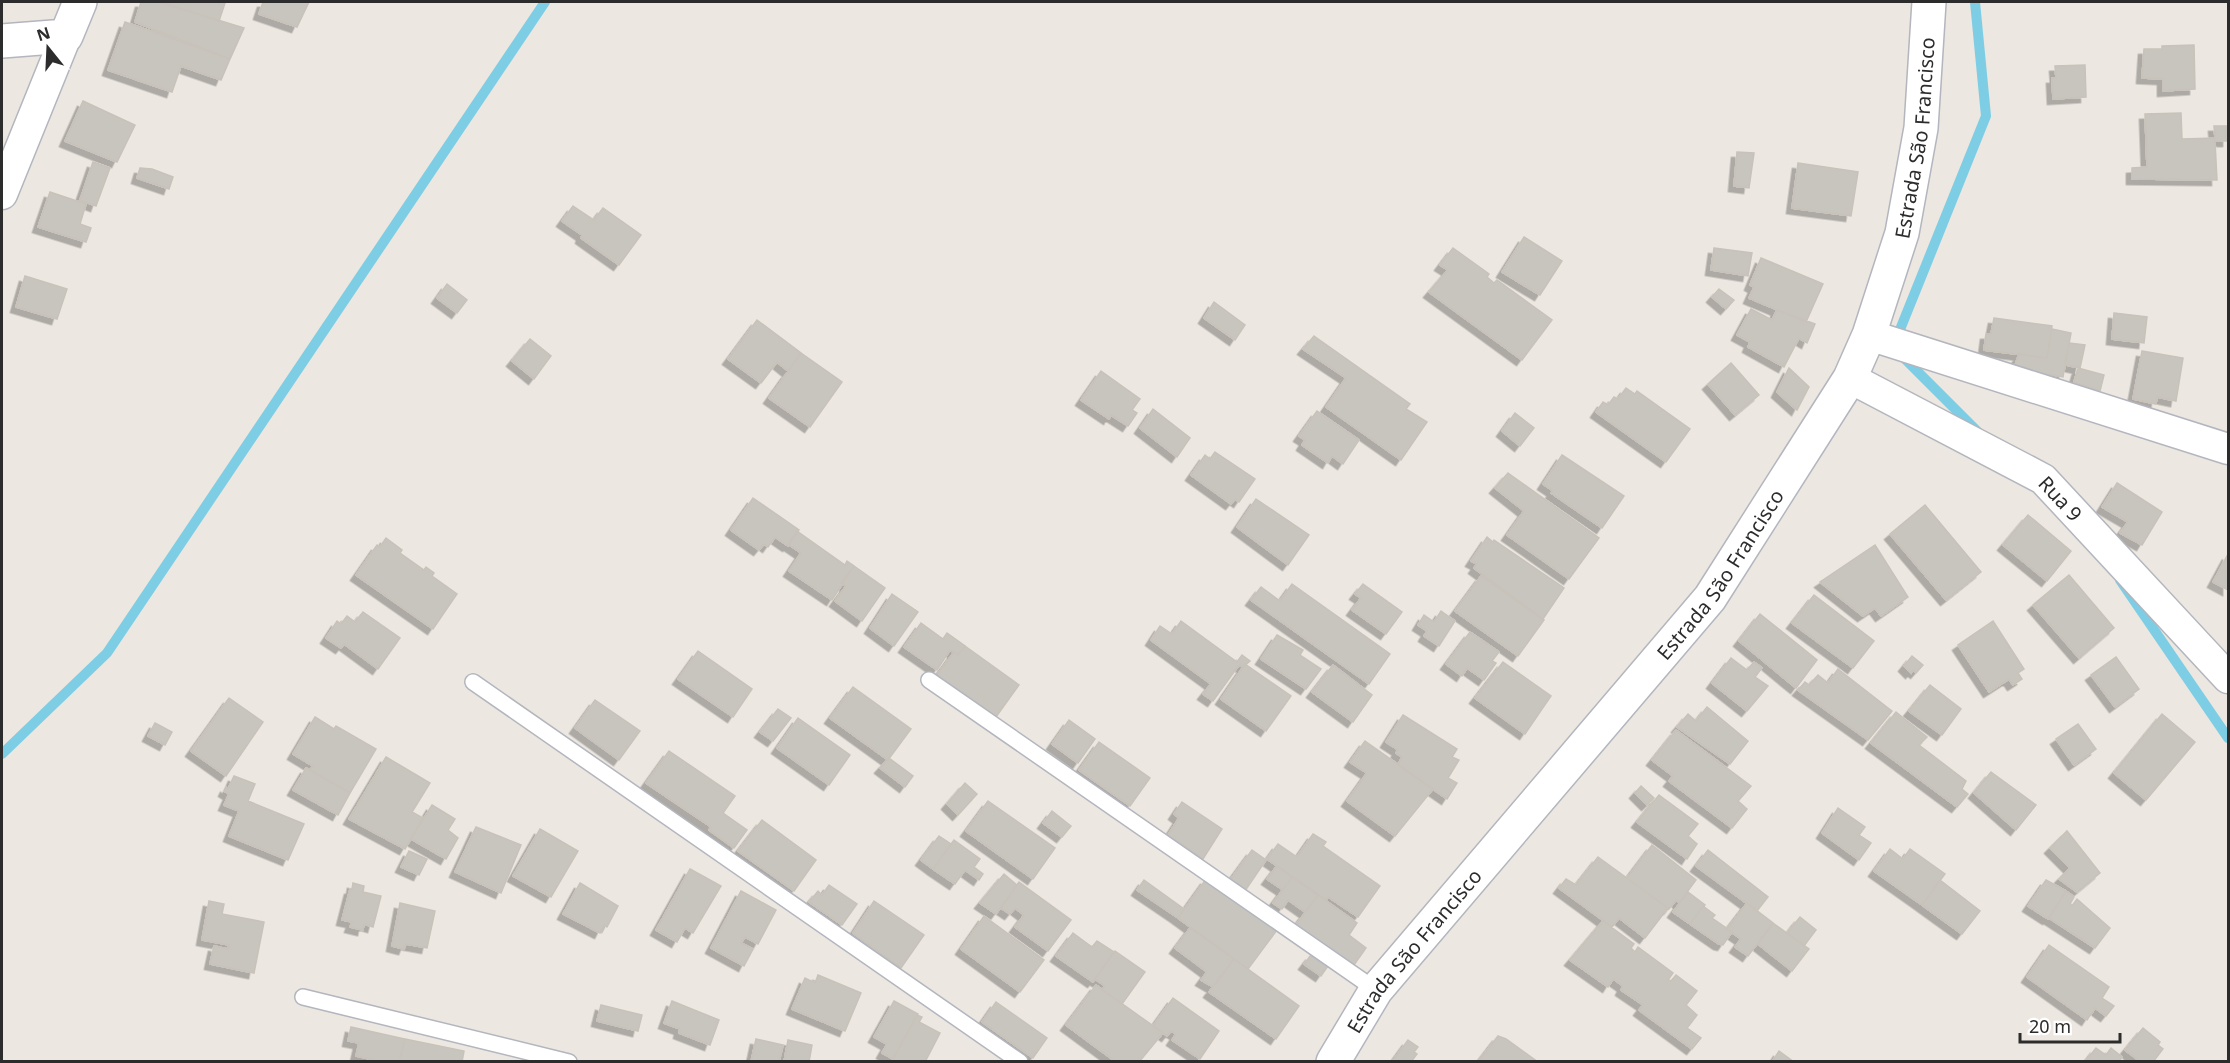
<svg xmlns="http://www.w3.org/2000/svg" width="2230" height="1063" viewBox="0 0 2230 1063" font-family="'Noto Sans',sans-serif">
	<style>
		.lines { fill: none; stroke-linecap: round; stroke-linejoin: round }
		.stream { stroke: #7dcde4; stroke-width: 10 }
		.building { fill: #c8c5be; stroke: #c8c2ba; stroke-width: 1.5; filter: url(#shadow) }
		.service-casing { stroke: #b3b6be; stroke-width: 18 }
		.minor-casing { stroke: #b3b6be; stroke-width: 33 }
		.tertiary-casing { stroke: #b3b6be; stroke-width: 36 }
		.secondary-casing { stroke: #b3b6be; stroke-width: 36 }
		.service { stroke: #fff; stroke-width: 15 }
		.minor { stroke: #fff; stroke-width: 30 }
		.tertiary { stroke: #fff; stroke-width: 33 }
		.secondary { stroke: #fff; stroke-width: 33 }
		.labels { text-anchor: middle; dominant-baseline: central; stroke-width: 4.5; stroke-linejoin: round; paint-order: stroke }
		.street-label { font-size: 20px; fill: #2c2c2c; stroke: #fff }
	</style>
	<defs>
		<filter id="shadow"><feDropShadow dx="-5.5" dy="5.5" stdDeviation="0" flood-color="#0004"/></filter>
	</defs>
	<rect width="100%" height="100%" fill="#ece7e0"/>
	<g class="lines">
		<!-- stream -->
		<path class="stream" d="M1895 342 1986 116 1975 2
			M1901 355 1979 433
			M2120 580 2228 738
			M2 754 107 653 545 2"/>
	</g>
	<!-- building -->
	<path class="building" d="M141 2H159L244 28 230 59 135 22Z
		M159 2H221L225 3 219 21Z
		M263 2H309L297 27 259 14Z
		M125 22 230 59 221 80 181 66 172 92 108 70Z
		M2194 45 2195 89 2163 91V79L2142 78 2144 49H2162V46Z
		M2085 65 2086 97 2053 99 2052 78H2056L2055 66Z
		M83 101 135 125 117 162 65 141Z
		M2181 113 2182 139 2215 138 2214 126H2228V141H2215L2217 180 2132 179V168L2147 167 2145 114Z
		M1737 152 1754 153 1749 188 1734 186Z
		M93 162 110 168 96 206 80 200Z
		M1798 163 1858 172 1851 216 1792 208Z
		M140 168 152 169 173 177 169 189 137 178Z
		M50 192 86 204 80 224 91 228 86 242 38 227Z
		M573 206 594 220 603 208 641 235 619 265 581 238 582 235 562 221Z
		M1524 237 1562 261 1540 295 1502 272Z
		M1453 248 1489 274 1487 277 1494 283 1497 280 1552 320 1522 360 1429 292 1448 270 1440 265Z
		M1714 248 1752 253 1748 276 1711 270Z
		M1761 258 1823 284 1806 322 1749 298 1754 287 1750 285Z
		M25 276 67 289 57 319 16 307Z
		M447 284 467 300 457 313 437 298Z
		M1719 289 1734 300 1726 309 1712 297Z
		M1214 302 1245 325 1235 340 1204 318Z
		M1751 309 1772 320 1777 310 1815 324 1807 343 1799 338 1784 367 1748 347 1750 342 1737 335Z
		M2114 313 2147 317 2144 343 2112 339Z
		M1994 318 2052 326 2047 358 1984 350 1986 334H1991Z
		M757 320 801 353 788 371 777 362 761 383 728 359Z
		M2052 329 2071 333 2063 377 2014 368 2019 354 2047 358Z
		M1314 336 1410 404 1406 409 1427 422 1401 460 1326 407 1346 378 1303 349Z
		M530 339 551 356 534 379 512 361Z
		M2069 343 2085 345 2080 368 2065 365Z
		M2142 351 2183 358 2176 401 2157 397 2156 404 2133 399Z
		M801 353 842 382 810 427 769 398Z
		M1731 363 1759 395 1735 415 1708 384Z
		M1789 368 1809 387 1797 410 1777 392Z
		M2078 368 2104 375 2100 391 2074 382Z
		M1101 371 1140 399 1132 410 1137 413 1128 426 1111 415 1109 419 1081 400Z
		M1626 388 1635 394 1637 391 1690 429 1666 462 1596 412 1603 402 1608 405 1614 397 1618 399Z
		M1153 409 1190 438 1177 457 1140 428Z
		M1317 411 1359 440 1343 464 1332 456 1328 463 1302 445 1305 440 1299 436Z
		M1515 413 1534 428 1520 446 1502 431Z
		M1215 452 1255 479 1239 502 1235 499 1231 504 1191 475 1205 455 1210 459Z
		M1562 455 1624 496 1602 528 1551 493 1553 491 1543 484Z
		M1508 473 1599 538 1569 579 1507 535 1524 511 1495 488Z
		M2117 483 2162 512 2142 545 2120 533 2128 522 2102 507Z
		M753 498 799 530 788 546 775 537 768 547 764 544 759 550 731 530Z
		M1256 499 1309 535 1288 565 1237 527Z
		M1925 505 1981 572 1946 600 1890 534Z
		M2028 515 2071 551 2047 581 2003 545Z
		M797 531 845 565 847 561 854 566 832 600 789 571 801 553 788 544Z
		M1487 537 1493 542 1494 540 1564 588 1543 619 1474 568 1477 564 1471 561Z
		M386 538 402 550 400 553 424 570 426 567 434 573 432 576 457 594 433 629 356 575 377 545 380 547Z
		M1875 545 1908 597 1881 616 1875 608 1863 616 1820 582Z
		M2228 554V590L2213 582Z
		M854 566 885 588 862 621 835 601 846 586 841 583Z
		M2069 575 2114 628 2079 658 2033 605Z
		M1481 576 1544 620 1518 656 1455 611Z
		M1292 584 1390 654 1369 684 1251 600 1261 587 1280 601Z
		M1363 584 1402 612 1386 634 1352 610 1361 598 1355 594Z
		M892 594 918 612 894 646 870 628Z
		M1814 595 1874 641 1853 668 1792 623Z
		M1441 611 1455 621 1439 646 1424 636 1427 631 1418 625 1424 615 1434 622Z
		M363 612 400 638 378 669 344 644 341 648 326 638 337 621 341 624 347 616 355 622Z
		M1760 614 1817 660 1796 688 1739 641Z
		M1181 621 1237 662 1242 655 1250 661 1243 667 1239 665 1213 701 1203 694 1211 684 1151 640 1160 626 1172 634Z
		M1993 621 2024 669 2018 673 2022 679 2013 685 2009 679 1989 692 1958 645Z
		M921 623 943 639 947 633 965 646 958 655 950 650 937 670 904 647Z
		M1470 632 1499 652 1492 661 1496 663 1484 680 1467 668 1462 676 1446 664Z
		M1277 635 1303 650 1300 655 1321 669 1306 689 1261 659Z
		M965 646 1019 685 996 717 937 675 954 652 958 655Z
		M698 651 752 689 733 717 678 679Z
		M1912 656 1923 665 1916 673 1913 670 1911 673 1904 666Z
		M2116 657 2139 689 2115 707 2091 675Z
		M1731 658 1747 670 1754 662 1762 668 1755 677 1768 686 1747 711 1712 683Z
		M1503 662 1551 696 1525 734 1475 698Z
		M1245 664 1291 696 1266 731 1221 699Z
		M1333 665 1372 695 1353 722 1312 692Z
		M1838 669 1892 711 1868 740 1798 690 1805 682 1809 685 1818 675 1828 683Z
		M1930 685 1961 709 1942 735 1909 711Z
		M853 687 911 729 888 760 830 718Z
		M229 698 263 722 226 776 191 751Z
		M595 700 640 731 619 760 575 728Z
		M1707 707 1748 741 1730 764 1677 727 1688 714 1696 721Z
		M778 709 791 718 773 741 760 732Z
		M1896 712 1927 737 1919 745 1966 781 1962 789 1968 794 1957 807 1871 743Z
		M2162 714 2195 742 2146 800 2114 773Z
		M1403 715 1457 749 1452 757 1459 760 1448 778 1457 783 1447 799 1398 765 1402 757 1396 753 1398 750 1386 742Z
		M315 717 334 729 336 726 376 749 350 793 310 770 313 766 293 754Z
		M798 718 850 755 829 785 777 748Z
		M1069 720 1095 739 1078 763 1052 744Z
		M155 723 172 732 165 745 148 736Z
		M2078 724 2096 749 2074 765 2056 739Z
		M1676 730 1751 786 1738 801 1747 809 1732 828 1669 781 1673 776 1652 760Z
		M1365 741 1433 789 1395 836 1347 801 1367 773 1350 762Z
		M1099 742 1150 778 1130 806 1079 770Z
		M669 751 735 796 723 813 747 830 734 848 709 830 711 827 646 783Z
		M386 757 430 783 412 812 423 818 405 849 349 819Z
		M889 758 913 776 905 787 880 768Z
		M306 768 350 793 338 815 293 790Z
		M1991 772 2036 805 2016 830 1974 793Z
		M234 776 255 784 248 801 304 824 288 860 229 836 239 811 224 805 229 794 224 791 226 787 228 789Z
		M965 783 977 794 958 815 947 804Z
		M1641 786 1654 798 1647 805 1635 793Z
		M1659 795 1698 824 1688 836 1697 844 1687 859 1637 822Z
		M988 801 1055 848 1033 879 966 831Z
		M1182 802 1222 829 1203 859 1168 835 1179 818 1174 814Z
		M432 805 455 819 448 830 458 838 446 859 411 839Z
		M1838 808 1865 827 1859 835 1871 843 1859 860 1822 833Z
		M1052 811 1071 826 1062 837 1043 823Z
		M762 820 816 860 794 891 738 851Z
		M476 827 521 845 501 893 455 872Z
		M540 829 578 851 551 897 513 876Z
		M2067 831 2100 873 2077 892 2059 879 2070 868 2050 848Z
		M1313 834 1326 842 1323 846 1380 886 1358 917 1328 897 1326 900 1267 859 1278 844 1297 857Z
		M939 836 951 844 933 869 921 860Z
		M954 840 980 859 974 867 983 874 979 880 965 870 955 884 933 869Z
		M1652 845 1696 880 1679 903 1676 900 1669 909 1627 878Z
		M1890 849 1903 859 1910 849 1945 874 1922 905 1874 871Z
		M1252 850 1266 860 1245 891 1230 880Z
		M1708 850 1768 897 1757 911 1696 866Z
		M409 851 427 859 419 875 401 867Z
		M1598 857 1668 908 1645 938 1619 918 1612 927 1559 888 1566 879 1576 885Z
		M1277 866 1292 877 1283 890 1267 879Z
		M690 869 721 886 693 933 685 928 677 942 656 930Z
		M1004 874 1017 885 996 914 980 903Z
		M1292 877 1318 895 1305 912 1288 900 1282 909 1273 903Z
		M1206 879 1277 930 1248 969 1178 918Z
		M1144 880 1184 909 1178 918 1137 890Z
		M1940 880 1980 911 1962 934 1922 905Z
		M2046 880 2066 891 2048 919 2028 906Z
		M1019 882 1071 920 1048 951 1015 927 1024 915 1015 908 1010 914 1001 908Z
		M353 883 364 886 363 892 381 896 373 927 364 924 363 930 350 927 352 922 342 920 350 889H352Z
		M580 883 618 906 607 927 604 925 600 933 563 914Z
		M829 885 857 904 842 925 809 902 818 891 822 895Z
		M741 891 776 910 758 944 745 937 741 943 753 949 744 966 711 948Z
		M2066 891 2074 897 2070 904 2072 906 2077 899 2110 928 2095 948 2049 918Z
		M1688 892 1705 905 1690 924 1673 912Z
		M1318 895 1357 923 1349 935 1366 948 1354 965 1296 925Z
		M209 901 224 904 222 914 264 922 254 973 210 964 214 946 228 949 229 945 202 940Z
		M874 901 924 935 901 968 853 933Z
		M400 903 435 911 427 948 406 944 404 949 392 946Z
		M1747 903 1773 923 1748 956 1735 947 1741 939 1727 929Z
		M1703 906 1715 915 1712 918 1732 932 1723 945 1719 944 1690 924Z
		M984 916 1044 960 1020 992 961 949Z
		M1800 917 1816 930 1804 946 1787 933Z
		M1603 921 1634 944 1631 948 1635 952 1638 947 1673 973 1668 980 1671 981 1676 975 1697 991 1686 1005 1697 1015 1687 1028 1701 1038 1692 1049 1639 1010 1643 1005 1621 990 1623 986 1613 979 1608 987 1570 960Z
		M1773 923 1809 949 1792 971 1758 944Z
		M1190 928 1234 959 1213 987 1201 980 1207 972 1175 948Z
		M1073 933 1092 947 1097 941 1114 952 1093 982 1056 956Z
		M2049 945 2109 987 2102 998 2114 1006 2106 1016 2095 1008 2087 1020 2027 977Z
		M1115 951 1145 972 1122 1004 1102 990 1105 986 1095 979Z
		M1311 955 1328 966 1321 976 1304 964Z
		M1234 959 1299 1006 1276 1039 1209 992Z
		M818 975 861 993 845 1031 792 1009 805 978 815 983Z
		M1096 985 1163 1033 1139 1062H1116L1066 1025Z
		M1173 998 1219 1031 1200 1059 1172 1040 1176 1034 1171 1031 1167 1036 1153 1026Z
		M672 1001 719 1020 710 1045 679 1033 680 1029 664 1023Z
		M894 1001 918 1014 893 1059 882 1053 887 1044 874 1037Z
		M996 1002 1047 1038 1033 1058 982 1022Z
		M601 1005 642 1015 638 1031 597 1021Z
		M917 1015 922 1017 919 1022 940 1033 925 1062H897L893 1059Z
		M351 1027 405 1039 399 1062H382L356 1056 359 1043 348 1041Z
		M2143 1028 2160 1042 2158 1045 2163 1049 2153 1062H2141L2125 1050Z
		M1498 1036 1506 1039 1538 1062H1478Z
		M405 1039 464 1051 462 1062H399Z
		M756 1039 783 1045 779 1062H751Z
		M788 1040 812 1045 809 1062H784Z
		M1408 1040 1418 1047 1414 1052 1417 1054 1411 1062H1392Z
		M2096 1048 2106 1055 2111 1048 2122 1057 2119 1062H2085Z
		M1779 1051 1794 1062H1772Z"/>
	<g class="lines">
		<defs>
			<path id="service" d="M929 680 1376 990
				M473 682 1020 1062
				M303 997 569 1062"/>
			<g id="minor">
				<path d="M2 194 66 36"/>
				<path d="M1869 335 2228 449"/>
				<path id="s1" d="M1850 378 2043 479 2228 678"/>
			</g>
			<path id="tertiary" d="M2 41 66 36 80 2"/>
			<g id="secondary">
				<path id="s2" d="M1333 1062 1376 990 1710 598 1850 378 1869 335 1902 233 1921 128 1929 2"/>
			</g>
		</defs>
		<!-- service casing -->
		<use href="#service" class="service-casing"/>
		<!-- minor casing -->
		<use href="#minor" class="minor-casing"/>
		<!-- tertiary casing -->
		<use href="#tertiary" class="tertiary-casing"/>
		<!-- secondary casing -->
		<use href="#secondary" class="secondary-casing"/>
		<!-- service -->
		<use href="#service" class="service"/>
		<!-- minor -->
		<use href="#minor" class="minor"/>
		<!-- tertiary -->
		<use href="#tertiary" class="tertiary"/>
		<!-- secondary -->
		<use href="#secondary" class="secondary"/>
	</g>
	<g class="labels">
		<!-- street labels -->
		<g class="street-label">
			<text stroke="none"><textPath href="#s2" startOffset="1110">Estrada São Francisco</textPath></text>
			<text stroke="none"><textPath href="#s1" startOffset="244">Rua 9</textPath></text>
			<text stroke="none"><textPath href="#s2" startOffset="624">Estrada São Francisco</textPath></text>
			<text stroke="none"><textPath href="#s2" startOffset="138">Estrada São Francisco</textPath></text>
		</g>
	</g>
	<!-- border -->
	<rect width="2230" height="1063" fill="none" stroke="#2c2c2c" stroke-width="6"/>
	<!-- north arrow -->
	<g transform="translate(48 48) rotate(342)" stroke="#ffffff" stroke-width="4.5" paint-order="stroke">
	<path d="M0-4.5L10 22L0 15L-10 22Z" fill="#2c2c2c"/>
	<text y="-9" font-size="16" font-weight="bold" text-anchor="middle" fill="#2c2c2c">N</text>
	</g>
	<!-- scale -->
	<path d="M2020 1033v9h100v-9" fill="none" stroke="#2c2c2c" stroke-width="3"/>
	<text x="2029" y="1033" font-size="18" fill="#2c2c2c" stroke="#ffffff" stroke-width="4.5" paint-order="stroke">20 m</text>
</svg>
